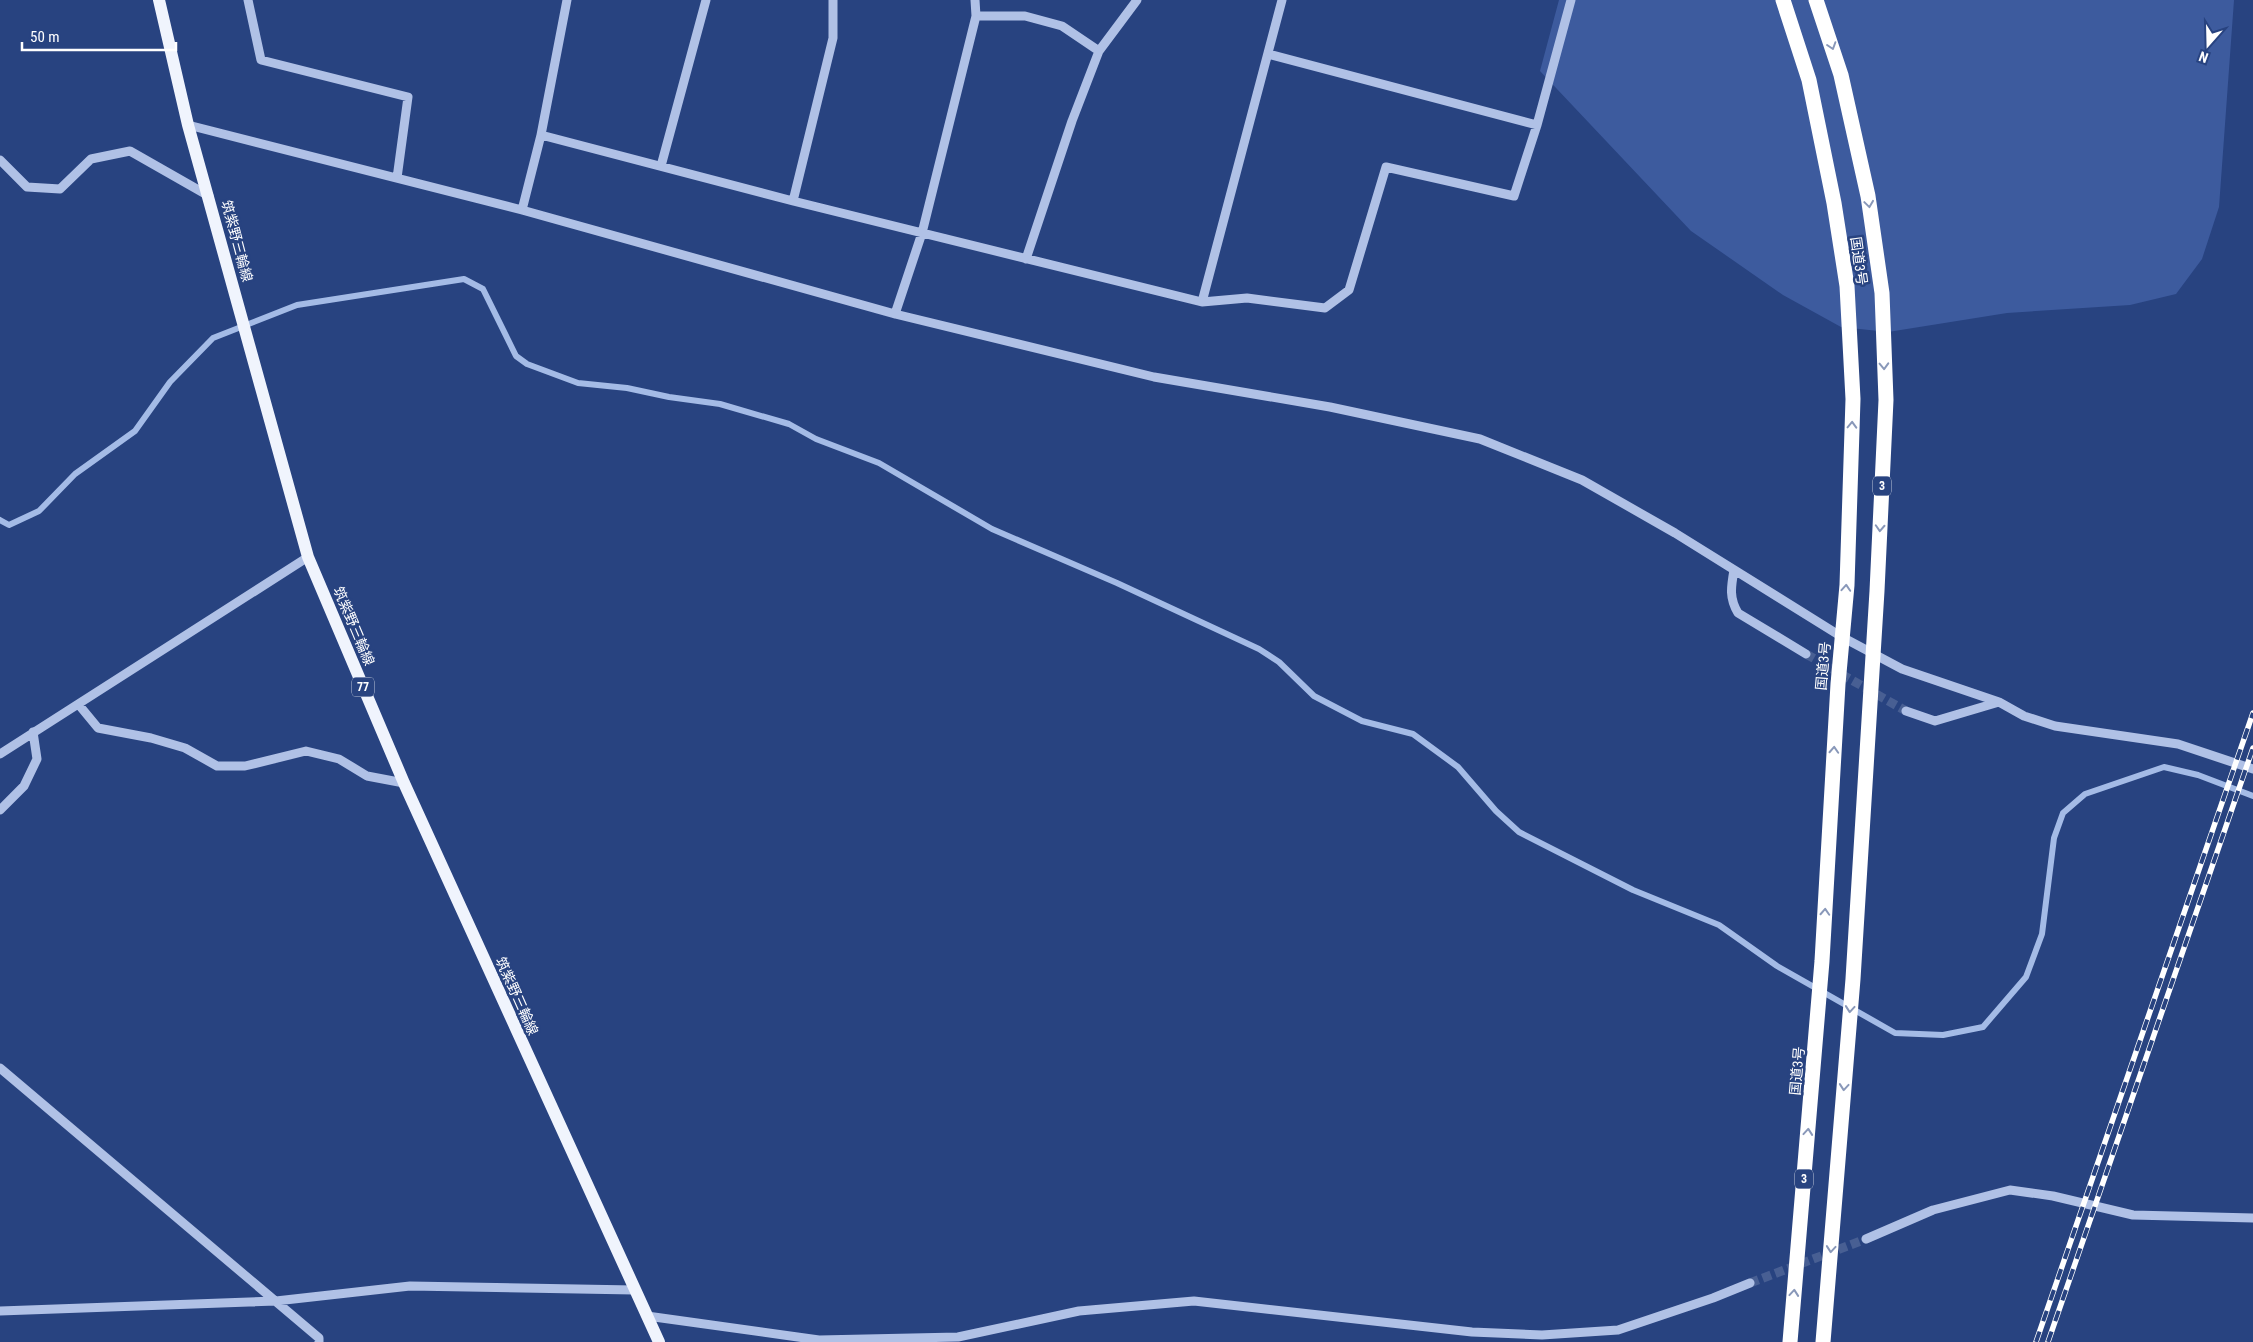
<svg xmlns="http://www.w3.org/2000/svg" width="2253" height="1342" viewBox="0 0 2253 1342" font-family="'Roboto Condensed','Noto Sans JP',sans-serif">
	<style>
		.green { fill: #3d5b9e }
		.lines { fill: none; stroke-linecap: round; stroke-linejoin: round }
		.stream { stroke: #a4bbe6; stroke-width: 6 }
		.minor-tunnel { stroke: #485f93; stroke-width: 9; stroke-dasharray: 9 4.5; stroke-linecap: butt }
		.minor { stroke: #b0c1e6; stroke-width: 9 }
		.major { stroke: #f0f4fd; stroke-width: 12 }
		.highway { stroke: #fff; stroke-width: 15 }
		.rail-casing { stroke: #fff; stroke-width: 5.5 }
		.rail { stroke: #284380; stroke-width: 4; stroke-dasharray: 11; stroke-linecap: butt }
		.oneway { stroke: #8998b9 }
		.labels { text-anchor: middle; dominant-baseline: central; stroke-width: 5; stroke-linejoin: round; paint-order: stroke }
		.shield { fill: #284380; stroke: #bec7d9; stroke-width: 1 }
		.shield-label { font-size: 12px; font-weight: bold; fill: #fff }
		.street-label { font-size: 14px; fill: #fff; stroke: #284380 }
	</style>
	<rect width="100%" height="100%" fill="#284380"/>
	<!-- green -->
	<path class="green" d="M1559 0H2234L2219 207 2202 259 2176 294 2130 305 2007 313 1888 332 1841 327 1783 295 1691 231 1540 71Z"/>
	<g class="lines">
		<!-- stream -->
		<path class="stream" d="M0 520 9 525 39 511 75 474 135 431 170 382 213 338 297 305 464 279 483 289 516 356 527 364 578 383 627 388 669 397 720 404 789 424 816 439 879 463 992 529 1117 583 1259 649 1279 662 1314 696 1362 721 1413 734 1458 767 1496 811 1519 832 1633 890 1719 925 1777 966 1895 1033 1943 1035 1983 1027 2026 977 2042 934 2054 838 2063 813 2085 794 2164 767 2198 775 2253 796"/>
		<!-- minor-tunnel -->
		<path class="minor-tunnel" d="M1806 654 1906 711
			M1750 1283 1866 1239"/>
		<!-- minor -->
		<path class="minor" d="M248 0 261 60 408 97 397 178
			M976 16H1025L1062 26 1099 51
			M1268 54 1537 125
			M188 125 522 210 895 314 1154 377 1330 407 1480 439 1582 480 1675 533 1842 637 1902 669 1999 702 2024 716 2055 726 2178 744 2253 769
			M541 135 793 201 1202 302 1247 298 1325 308 1349 290 1386 167 1514 196 1537 125 1571 0
			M0 160 27 187 60 189 91 159 130 151 209 196
			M661 166 706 0
			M793 201 833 38V0
			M522 210 541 135 567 0
			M1026 259 1072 121 1099 51 1137 0
			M1202 302 1282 0
			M895 314 922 233 976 16 975 0
			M1734 570C1731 587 1729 598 1738 613L1806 654
			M79 705 98 728 151 738 185 748 217 766H245L306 751 339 759 367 776 404 783
			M1906 711 1935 721 1999 702
			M0 754 308 557
			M0 810 24 786 37 759 33 732
			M0 1068 319 1338V1342
			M1866 1239 1933 1210 2010 1190 2053 1196 2133 1215 2253 1218
			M0 1311 276 1301 410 1286 634 1290
			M647 1316 819 1340 958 1337 1079 1311 1194 1301 1472 1332 1542 1335 1618 1330 1713 1298 1750 1283"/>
		<!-- major -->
		<path class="major" d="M159 0 188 125 308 557 404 783 659 1342"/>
		<!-- highway -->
		<path class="highway" d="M1783 0 1809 80 1834 203 1847 286 1853 399 1847 585 1838 684 1822 961 1790 1342
			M1816 0 1841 75 1868 196 1882 293 1886 400 1877 591 1853 979 1823 1342"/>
		<defs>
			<path id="rail" d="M2036 1342 2253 713
				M2048 1342 2253 748"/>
		</defs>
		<!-- rail casing -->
		<use href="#rail" class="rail-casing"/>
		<!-- rail -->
		<use href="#rail" class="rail"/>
	</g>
	<!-- one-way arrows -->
	<defs><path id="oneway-chevron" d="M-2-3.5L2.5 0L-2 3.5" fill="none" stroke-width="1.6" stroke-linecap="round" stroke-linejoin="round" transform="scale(1.25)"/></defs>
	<g class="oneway">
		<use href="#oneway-chevron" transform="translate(1832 46) rotate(72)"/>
		<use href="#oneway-chevron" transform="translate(1869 204) rotate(82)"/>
		<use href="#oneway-chevron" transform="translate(1884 366) rotate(88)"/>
		<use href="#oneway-chevron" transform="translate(1852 425) rotate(-88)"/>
		<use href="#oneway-chevron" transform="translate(1880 528) rotate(93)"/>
		<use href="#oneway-chevron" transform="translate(1846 588) rotate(-86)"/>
		<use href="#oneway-chevron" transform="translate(1834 750) rotate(-87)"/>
		<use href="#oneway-chevron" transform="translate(1825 912) rotate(-87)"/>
		<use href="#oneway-chevron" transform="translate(1850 1009) rotate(95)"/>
		<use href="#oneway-chevron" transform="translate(1844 1087) rotate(95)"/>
		<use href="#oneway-chevron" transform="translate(1808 1132) rotate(-85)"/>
		<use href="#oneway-chevron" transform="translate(1831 1249) rotate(95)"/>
		<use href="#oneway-chevron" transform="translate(1794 1293) rotate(-85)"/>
	</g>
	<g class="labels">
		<!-- shield labels -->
		<g class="shield">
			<rect x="1873" y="476.5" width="18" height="19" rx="4"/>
			<rect x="352" y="677.5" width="22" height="19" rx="4"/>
			<rect x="1795" y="1169.5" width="18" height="19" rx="4"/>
		</g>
		<g class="shield-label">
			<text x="1882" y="486">3</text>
			<text x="363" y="687">77</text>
			<text x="1804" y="1179">3</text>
		</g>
		<!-- street labels -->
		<g class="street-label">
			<text transform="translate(237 241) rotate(75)">筑紫野三輪線</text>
			<text transform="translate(1859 261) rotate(82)">国道3号</text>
			<text transform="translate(354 626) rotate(67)">筑紫野三輪線</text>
			<text transform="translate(1823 666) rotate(-85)">国道3号</text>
			<text transform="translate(517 996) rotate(66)">筑紫野三輪線</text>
			<text transform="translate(1797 1071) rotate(-85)">国道3号</text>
		</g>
	</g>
	<!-- north arrow -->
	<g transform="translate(2208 45) rotate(200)" stroke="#284380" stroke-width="4" paint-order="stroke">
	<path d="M0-4L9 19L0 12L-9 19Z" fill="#ffffff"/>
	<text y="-8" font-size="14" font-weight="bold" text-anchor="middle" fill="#ffffff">N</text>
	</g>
	<!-- scale -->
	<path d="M22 42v8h154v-8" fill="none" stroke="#ffffff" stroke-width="2.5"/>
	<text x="30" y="42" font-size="15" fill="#ffffff" stroke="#284380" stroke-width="4" paint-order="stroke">50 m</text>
</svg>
